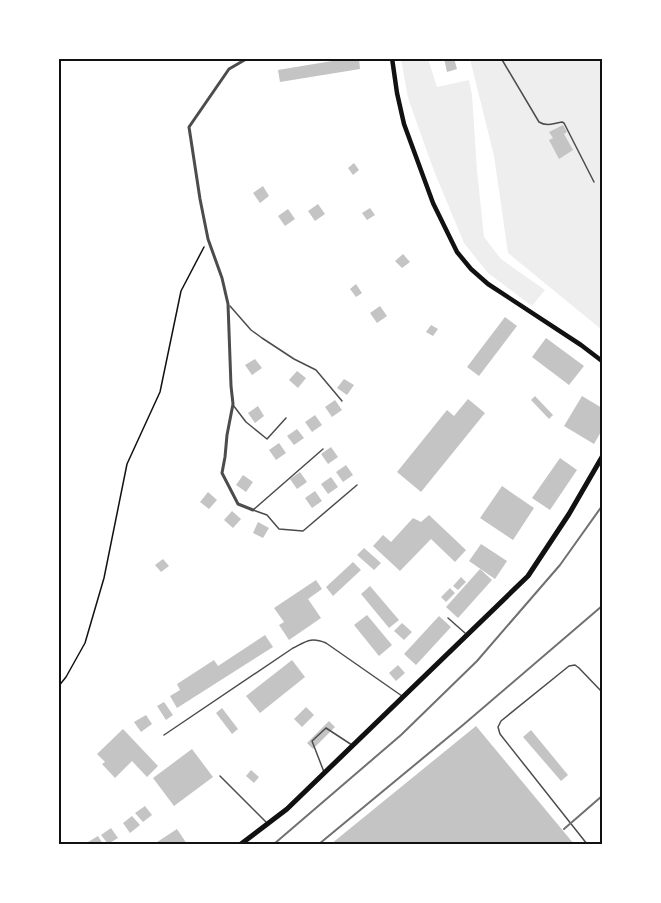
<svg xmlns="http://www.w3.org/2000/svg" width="661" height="903" viewBox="0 0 661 903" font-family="'Alegreya Sans',sans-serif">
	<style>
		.green { fill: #eee }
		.building { fill: #c4c4c4 }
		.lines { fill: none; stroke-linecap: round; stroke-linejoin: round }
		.path { stroke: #111; stroke-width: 1.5 }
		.service { stroke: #4c4c4c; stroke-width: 1.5 }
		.minor { stroke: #4c4c4c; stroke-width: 3 }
		.secondary { stroke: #111; stroke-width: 4.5 }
		.primary { stroke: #111; stroke-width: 5 }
		.rail { stroke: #707070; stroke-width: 2 }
		.neatline { fill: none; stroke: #111; stroke-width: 2 }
	</style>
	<rect width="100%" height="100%" fill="#fff"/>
	<!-- green -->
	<path class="green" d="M401 59H428L437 87 469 80 472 95 477 170 484 237 501 259 545 290 532 306 488 273 464 243 434 171 408 98Z
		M470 59H602V330L508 253 494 156Z"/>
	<!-- building -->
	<path class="building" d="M350 58H359L360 69 280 82 278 70Z
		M444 58H454L457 69 447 72Z
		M563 125 567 132 564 134 573 150 559 159 549 140 553 138 549 132Z
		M354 163 359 170 353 175 348 168Z
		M263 186 269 196 260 203 253 193Z
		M318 204 325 214 315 221 308 211Z
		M370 208 375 215 367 220 362 213Z
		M288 209 295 219 285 226 278 216Z
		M403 254 410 262 402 268 395 261Z
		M356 284 362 293 356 297 350 289Z
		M380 306 387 316 377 323 370 313Z
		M505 317 517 326 479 376 467 367Z
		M431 325 438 329 433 336 426 332Z
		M546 338 584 366 569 385 532 357Z
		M255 359 262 368 252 375 245 365Z
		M297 371 306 378 298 388 289 380Z
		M344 379 354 385 347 395 337 388Z
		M535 396 553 415 549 419 531 400Z
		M582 396 602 408V430L594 444 564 426Z
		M468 399 485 413 421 492 397 472 447 410 454 416Z
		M335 400 342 410 332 417 325 407Z
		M258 406 264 416 255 423 248 413Z
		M315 415 322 425 312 432 305 422Z
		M297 429 304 438 294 445 287 436Z
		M279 443 286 453 276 460 269 450Z
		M331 447 338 457 328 464 321 454Z
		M560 458 577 470 550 510 532 498Z
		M346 465 353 475 343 482 336 472Z
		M300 472 307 482 297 489 290 479Z
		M243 475 253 482 246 492 236 485Z
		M331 477 338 487 328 494 321 484Z
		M502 486 534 508 513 540 480 518Z
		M315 491 322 501 312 508 305 498Z
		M208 492 217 500 209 509 200 502Z
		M232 511 241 519 233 528 224 520Z
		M429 515 466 550 455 562 431 539 400 571 373 546 383 535 391 542 413 518 421 522Z
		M258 522 269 528 263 538 253 533Z
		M481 544 507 561 495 579 469 561Z
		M364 548 381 563 374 570 357 555Z
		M163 559 169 566 161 572 155 565Z
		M353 562 361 570 333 596 326 587Z
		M480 569 492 580 458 618 446 607Z
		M461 577 466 582 458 590 453 586Z
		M316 580 322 589 308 599 321 618 289 640 279 625 284 622 274 608Z
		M370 586 399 620 389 628 361 594Z
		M450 588 455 593 446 602 441 597Z
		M367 615 392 645 379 656 354 625Z
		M439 616 451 627 416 665 404 654Z
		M402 623 412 632 404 640 394 631Z
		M265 635 273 647 177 708 170 696 180 690 177 684 214 660 218 666Z
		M292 660 305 677 260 713 246 696Z
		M398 665 405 673 396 681 389 673Z
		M164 702 173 715 166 720 157 706Z
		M306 707 314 715 302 727 294 719Z
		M222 708 238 729 232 734 216 713Z
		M146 715 152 724 141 732 134 722Z
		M329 721 335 727 313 749 307 743Z
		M476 726 574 844H331Z
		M123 729 158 766 147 777 132 761 115 778 102 764 105 762 97 754Z
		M531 730 568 775 561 781 523 737Z
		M192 749 213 777 174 806 153 778Z
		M251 770 259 777 254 783 246 776Z
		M145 806 152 815 143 822 135 813Z
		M132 816 140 825 130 833 123 823Z
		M111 828 118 838 108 844 101 835Z
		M177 829 187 844H154Z
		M98 836 103 844H89L88 842Z"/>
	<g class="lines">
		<!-- path -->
		<path class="path" d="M58 687 66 677 85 643 104 578 127 464 160 392 181 291 204 247"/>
		<!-- service -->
		<path class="service" d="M501 58 539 122C547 127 554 123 562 122L564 123 594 182
			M230 306 251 330 262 338 294 359 316 370 342 401
			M233 405 246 422 267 439 286 418
			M323 449 253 510 267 515 279 529 303 531 357 485
			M448 618 465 633
			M164 735 293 648C307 641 311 637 326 643L402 696
			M324 772 312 741 326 728 352 745
			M220 776 266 822
			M587 844 500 734 498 727 501 721 569 666 575 665 579 668 602 692"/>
		<!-- minor -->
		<path class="minor" d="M248 58 229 69 189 127 200 199 208 239 222 278 228 304 231 386 233 404 227 435 225 457 222 473 238 504 253 510"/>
		<!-- secondary -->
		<path class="secondary" d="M392 58 397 93 404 124 433 203 457 252 471 269 488 284 581 345 602 361"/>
		<!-- primary -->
		<path class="primary" d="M241 844 287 809 528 576 569 514 602 457"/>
		<!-- rail -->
		<path class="rail" d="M564 829 602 796
			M274 844 401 735 477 661 560 565 602 506
			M319 844 463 725 602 606"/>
	</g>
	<!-- border -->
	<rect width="661" height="903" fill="none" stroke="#ffffff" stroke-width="120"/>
	<rect x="60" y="60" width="541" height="783" class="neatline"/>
</svg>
